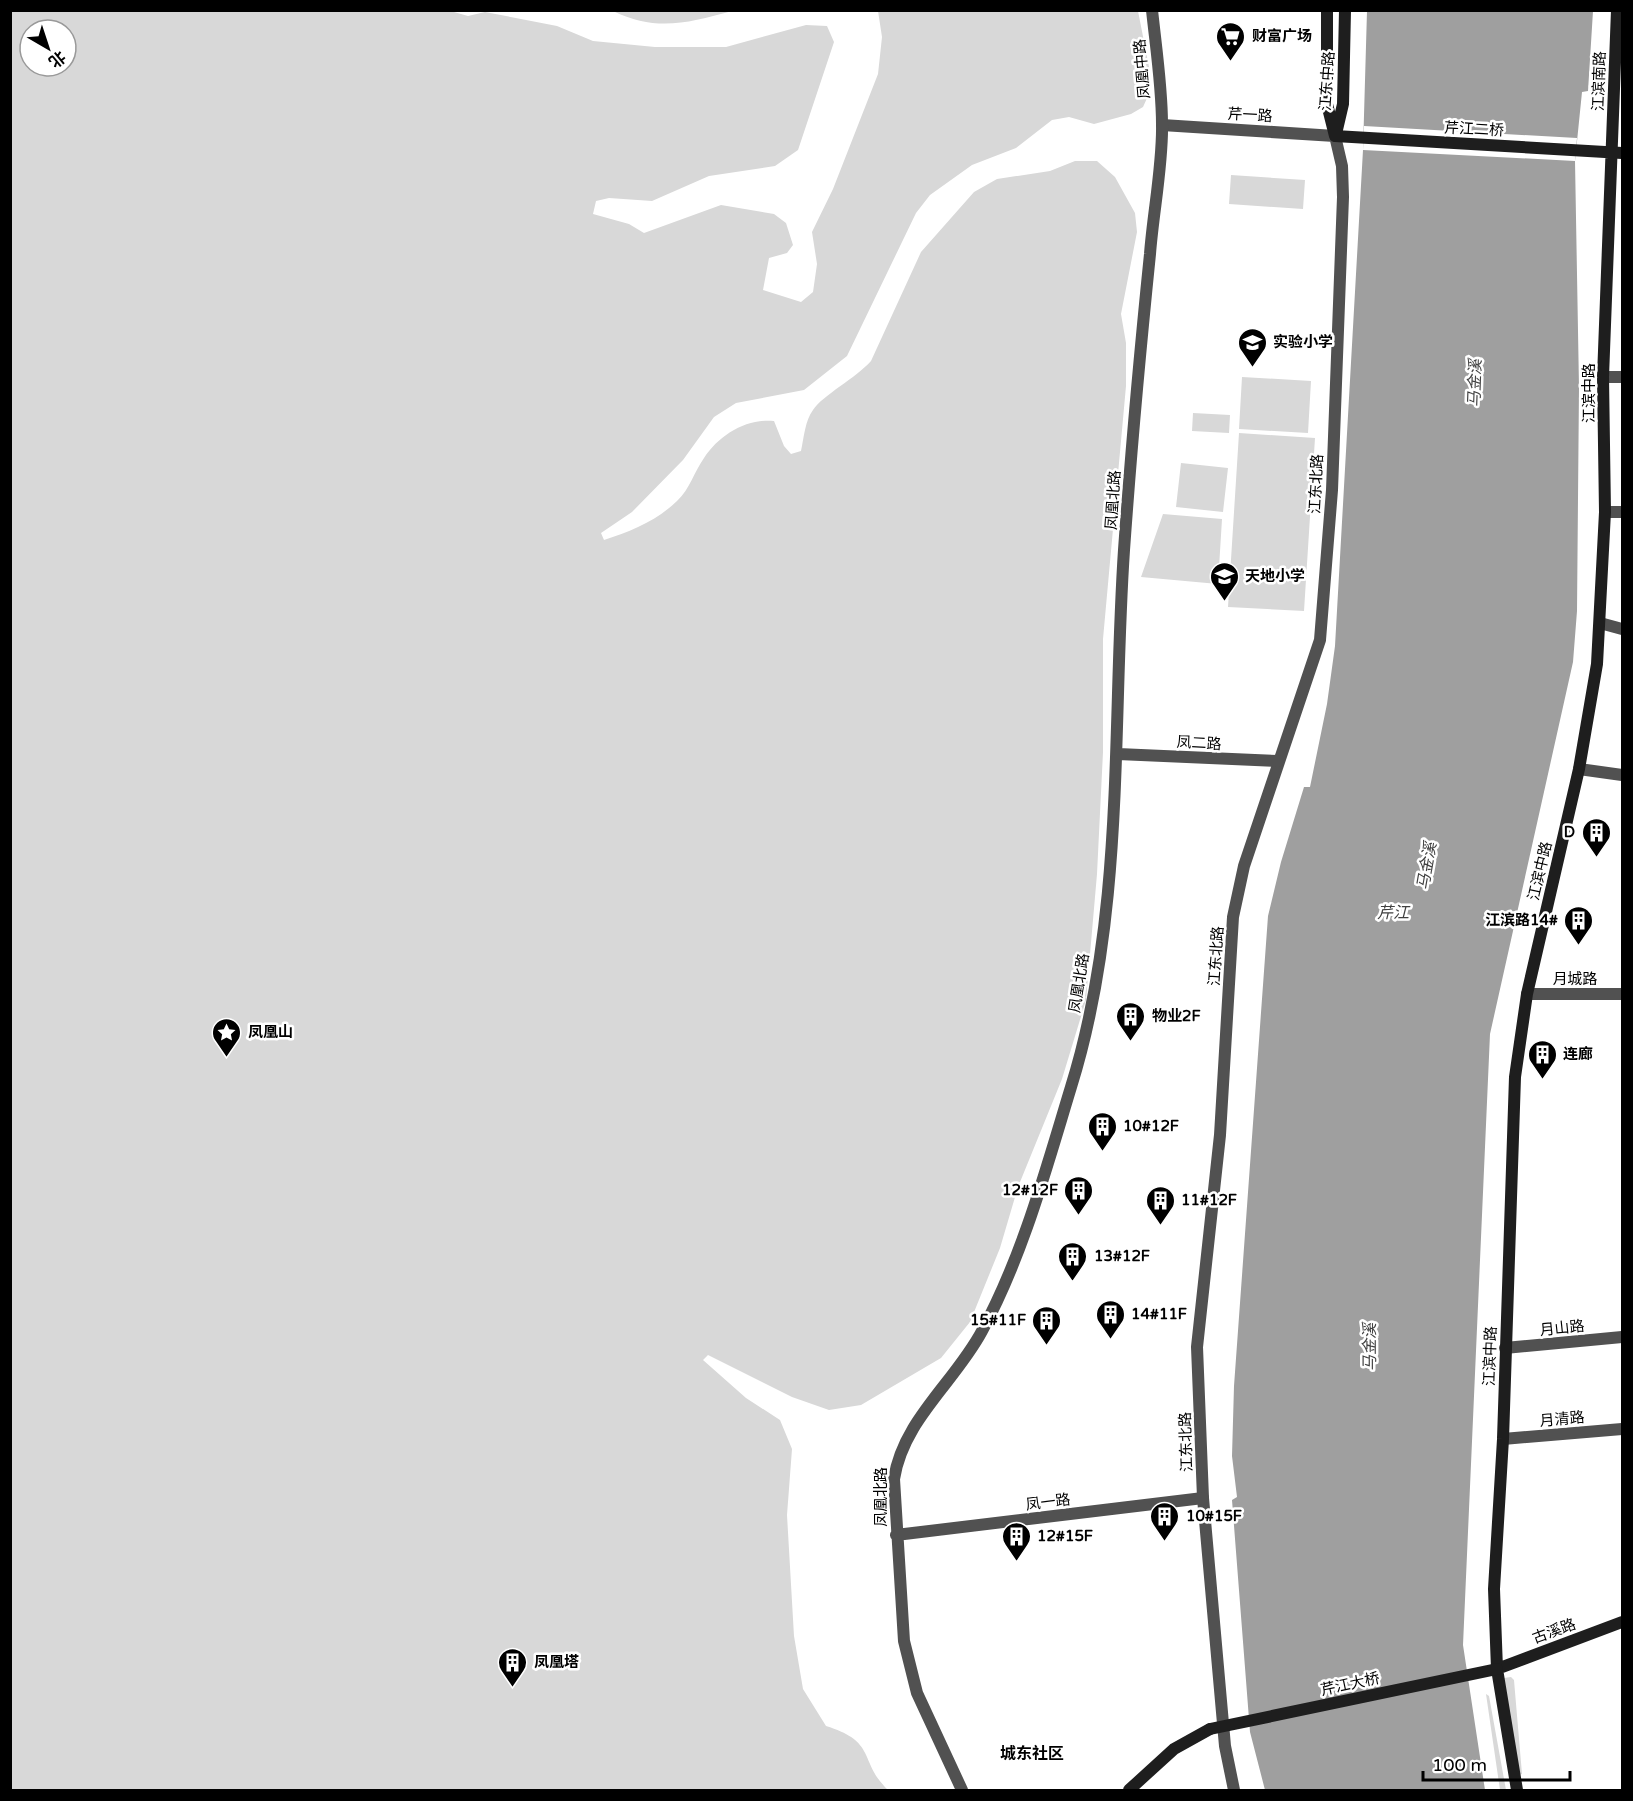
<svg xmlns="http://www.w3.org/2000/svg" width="1633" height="1801" viewBox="0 0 1633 1801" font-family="'Varela Round','Noto Sans SC',sans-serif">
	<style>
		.green { fill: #d8d8d8; fill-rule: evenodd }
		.water { fill: #9f9f9f }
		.pier { fill: #fff }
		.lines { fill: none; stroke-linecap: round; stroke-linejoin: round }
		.minor { stroke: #515151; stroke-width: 12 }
		.tertiary { stroke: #515151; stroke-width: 12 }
		.secondary { stroke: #1e1e1e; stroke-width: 12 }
		.secondary-bridge { stroke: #1e1e1e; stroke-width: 12 }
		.labels { text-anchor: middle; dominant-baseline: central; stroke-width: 5; stroke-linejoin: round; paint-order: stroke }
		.poi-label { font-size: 15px; font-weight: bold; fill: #000; stroke: #fff; text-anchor: start }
		.street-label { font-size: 15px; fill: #000; stroke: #fff }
		.water-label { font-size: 16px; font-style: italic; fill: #404040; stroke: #fff }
		.neighbourhood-label { font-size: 16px; font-weight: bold; fill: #000; stroke: #fff }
	</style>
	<rect width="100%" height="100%" fill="#fff"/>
	<!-- green -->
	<path class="green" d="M447 10 468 16 485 12 557 26 593 41 655 47H726L806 25 827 26 834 42 798 150 775 166 709 176 652 201 609 198 596 201 593 214 629 224 644 233 721 205 774 214 786 223 793 245 787 253 769 258 763 290 801 302 813 292 817 264 812 232 833 189 878 74 882 37 878 11H1138L1150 72 1148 96 1143 107 1131 114 1094 124 1069 117 1052 120 1016 148 972 165 930 195 916 213 847 356 804 390 736 403 714 417 683 460 632 512 601 533 604 540C631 531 655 522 677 501 690 489 694 472 704 458 719 435 747 418 774 421L784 446 791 454 801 451C804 437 805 421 813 410 823 395 856 378 871 361L921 252 974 192 997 179 1050 171 1075 161H1097L1115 177 1135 213 1137 232 1121 314 1126 343V386L1103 639V752L1097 874 1086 1000 1062 1079 1018 1187 1000 1248 970 1322 941 1358 861 1405 829 1410 792 1397 708 1355 703 1360 746 1398 780 1420 792 1449 787 1515 794 1636 803 1689 826 1726C878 1742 858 1761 888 1790H11V11ZM30 30H66V66H30Z
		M613 11H732C688 23 656 32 613 11Z
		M1231 175 1305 180 1303 209 1229 204Z
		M1242 377 1311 381 1308 433 1239 429Z
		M1193 413 1230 415 1229 433 1192 431Z
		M1239 433 1315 438 1304 611 1228 607Z
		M1181 463 1228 468 1223 512 1176 507Z
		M1163 514 1222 519 1218 584 1141 577Z
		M1511 1677 1514 1680 1515 1692 1522 1774 1519 1775 1504 1678Z
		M1486 1694 1489 1696 1506 1790H1500Z"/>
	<!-- water -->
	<path class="water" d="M1367 11H1593L1588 91 1582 92 1575 161 1579 387 1577 611 1573 662 1490 1034 1463 1645 1485 1790H1265L1250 1732 1232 1500 1237 1497 1232 1456 1234 1386 1268 916 1281 862 1304 787H1310L1327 704 1335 646 1363 150Z"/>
	<!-- pier -->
	<path class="pier" d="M1364 126 1577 138 1575 161 1363 150Z"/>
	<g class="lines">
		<!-- minor -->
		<path class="minor" d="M1162 125 1335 136 1342 166 1343 197 1332 490 1320 640 1244 866 1233 917 1220 1135 1197 1347 1203 1498 1225 1746 1234 1790
			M1603 377H1622
			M1605 512H1622
			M1600 623 1622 629
			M1579 769 1622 775
			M1527 994H1622
			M1505 1348 1622 1337
			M1503 1439 1622 1429"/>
		<!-- tertiary -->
		<path class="tertiary" d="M1118 754 1278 761
			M896 1535 1203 1498
			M962 1790 917 1693 904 1641 894 1479C903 1420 955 1382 982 1331 1023 1255 1046 1169 1071 1087 1125 914 1112 728 1124 550 1131 451 1140 352 1150 254 1153 213 1163 164 1162 124 1162 87 1156 48 1152 10"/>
		<!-- secondary -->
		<path class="secondary" d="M1327 10V104L1335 136
			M1336 134 1343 104 1345 10
			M1335 136 1622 153
			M1497 1669 1622 1622
			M1129 1790 1174 1749 1210 1729
			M1517 1790 1497 1669 1494 1589 1503 1439 1515 1077 1527 994 1579 769 1597 664 1605 512 1603 377 1617 10"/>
		<!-- secondary-bridge -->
		<path class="secondary-bridge" d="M1210 1729 1497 1669"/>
	</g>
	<!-- icons -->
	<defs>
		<symbol id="supermarket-pin" viewBox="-11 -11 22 30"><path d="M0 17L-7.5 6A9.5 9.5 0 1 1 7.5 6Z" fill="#000" stroke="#fff"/><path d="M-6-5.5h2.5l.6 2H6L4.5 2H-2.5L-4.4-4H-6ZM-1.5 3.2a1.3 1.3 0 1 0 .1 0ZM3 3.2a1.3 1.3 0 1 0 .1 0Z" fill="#fff"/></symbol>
		<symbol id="school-pin" viewBox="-11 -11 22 30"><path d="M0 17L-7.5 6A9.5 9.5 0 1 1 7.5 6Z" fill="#000" stroke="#fff"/><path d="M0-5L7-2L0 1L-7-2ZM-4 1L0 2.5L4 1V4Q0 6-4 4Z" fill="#fff"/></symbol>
		<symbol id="building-pin" viewBox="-11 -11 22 30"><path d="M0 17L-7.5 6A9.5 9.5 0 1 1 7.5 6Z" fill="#000" stroke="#fff"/><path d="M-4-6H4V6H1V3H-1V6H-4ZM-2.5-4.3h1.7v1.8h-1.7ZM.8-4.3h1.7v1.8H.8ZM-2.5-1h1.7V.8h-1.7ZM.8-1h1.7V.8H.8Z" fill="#fff"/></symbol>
		<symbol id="sight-pin" viewBox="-11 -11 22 30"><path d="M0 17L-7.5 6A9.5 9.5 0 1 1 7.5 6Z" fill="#000" stroke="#fff"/><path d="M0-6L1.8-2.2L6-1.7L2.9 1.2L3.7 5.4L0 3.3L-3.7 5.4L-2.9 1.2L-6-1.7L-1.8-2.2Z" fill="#fff"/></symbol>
	</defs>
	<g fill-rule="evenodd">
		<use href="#supermarket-pin" x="1214" y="20" width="33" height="45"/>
		<use href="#school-pin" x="1236" y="326" width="33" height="45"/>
		<use href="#school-pin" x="1208" y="560" width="33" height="45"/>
		<use href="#building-pin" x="1580" y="816" width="33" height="45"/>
		<use href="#building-pin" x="1562" y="904" width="33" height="45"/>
		<use href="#building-pin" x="1114" y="1000" width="33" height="45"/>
		<use href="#sight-pin" x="210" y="1016" width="33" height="45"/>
		<use href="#building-pin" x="1526" y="1038" width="33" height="45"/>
		<use href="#building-pin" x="1086" y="1110" width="33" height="45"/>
		<use href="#building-pin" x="1062" y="1174" width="33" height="45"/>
		<use href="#building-pin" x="1144" y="1184" width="33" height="45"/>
		<use href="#building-pin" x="1056" y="1240" width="33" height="45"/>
		<use href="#building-pin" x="1094" y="1298" width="33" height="45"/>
		<use href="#building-pin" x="1030" y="1304" width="33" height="45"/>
		<use href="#building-pin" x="1148" y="1500" width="33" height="45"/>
		<use href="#building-pin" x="1000" y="1520" width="33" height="45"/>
		<use href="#building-pin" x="496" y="1646" width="33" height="45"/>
	</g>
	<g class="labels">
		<!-- poi labels -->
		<g class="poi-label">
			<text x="1252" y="36">财富广场</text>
			<text x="1273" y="342">实验小学</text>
			<text x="1245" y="576">天地小学</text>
			<text x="1575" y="832" text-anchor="end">D</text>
			<text x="1558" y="920" text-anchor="end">江滨路14#</text>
			<text x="1152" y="1016">物业2F</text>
			<text x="248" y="1032">凤凰山</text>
			<text x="1563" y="1054">连廊</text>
			<text x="1123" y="1126">10#12F</text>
			<text x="1058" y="1190" text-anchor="end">12#12F</text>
			<text x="1181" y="1200">11#12F</text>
			<text x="1094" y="1256">13#12F</text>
			<text x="1131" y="1314">14#11F</text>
			<text x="1026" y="1320" text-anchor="end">15#11F</text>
			<text x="1186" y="1516">10#15F</text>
			<text x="1037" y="1536">12#15F</text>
			<text x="534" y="1662">凤凰塔</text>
		</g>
		<!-- street labels -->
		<g class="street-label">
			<text transform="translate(1142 69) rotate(-95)">凤凰中路</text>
			<text transform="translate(1327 81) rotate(-86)">江东中路</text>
			<text transform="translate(1599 81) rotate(-88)">江滨南路</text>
			<text transform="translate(1250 115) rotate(3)">芹一路</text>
			<text transform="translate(1474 129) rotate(3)">芹江二桥</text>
			<text transform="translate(1589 393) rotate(-90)">江滨中路</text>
			<text transform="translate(1316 484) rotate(-87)">江东北路</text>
			<text transform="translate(1113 500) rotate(-86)">凤凰北路</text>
			<text transform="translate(1199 743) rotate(3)">凤二路</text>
			<text transform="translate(1540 871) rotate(-77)">江滨中路</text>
			<text transform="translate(1216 956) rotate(-86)">江东北路</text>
			<text x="1575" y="979">月城路</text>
			<text transform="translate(1079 983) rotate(-81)">凤凰北路</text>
			<text transform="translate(1562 1328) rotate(-6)">月山路</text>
			<text transform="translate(1490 1356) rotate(-88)">江滨中路</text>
			<text transform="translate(1562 1419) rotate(-5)">月清路</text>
			<text transform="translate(1186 1442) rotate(-92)">江东北路</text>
			<text transform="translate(881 1497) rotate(-90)">凤凰北路</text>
			<text transform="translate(1048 1502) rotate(-7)">凤一路</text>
			<text transform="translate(1554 1631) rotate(-20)">古溪路</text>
			<text transform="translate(1350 1684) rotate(-12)">芹江大桥</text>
		</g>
		<!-- water labels -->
		<g class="water-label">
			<text transform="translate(1475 383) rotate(-88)">马金溪</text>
			<text transform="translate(1427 866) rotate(-80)">马金溪</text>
			<text x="1393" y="913">芹江</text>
			<text transform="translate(1370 1347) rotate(-90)">马金溪</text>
		</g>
		<!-- neighbourhood labels -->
		<g class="neighbourhood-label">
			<text x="1032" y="1754">城东社区</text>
		</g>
	</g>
	<!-- border -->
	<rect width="1633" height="1801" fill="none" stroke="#000000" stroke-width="24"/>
	<!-- north arrow -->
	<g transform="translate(48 48) rotate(141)"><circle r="28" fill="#ffffff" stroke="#999999" stroke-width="1.5"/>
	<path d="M0-4.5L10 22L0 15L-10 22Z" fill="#000000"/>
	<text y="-9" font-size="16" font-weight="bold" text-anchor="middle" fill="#000000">北</text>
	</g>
	<!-- scale -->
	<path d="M1423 1771v9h147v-9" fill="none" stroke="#000000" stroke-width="3"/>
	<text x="1432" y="1771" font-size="18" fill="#000000" stroke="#ffffff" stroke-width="4.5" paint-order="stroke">100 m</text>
</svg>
